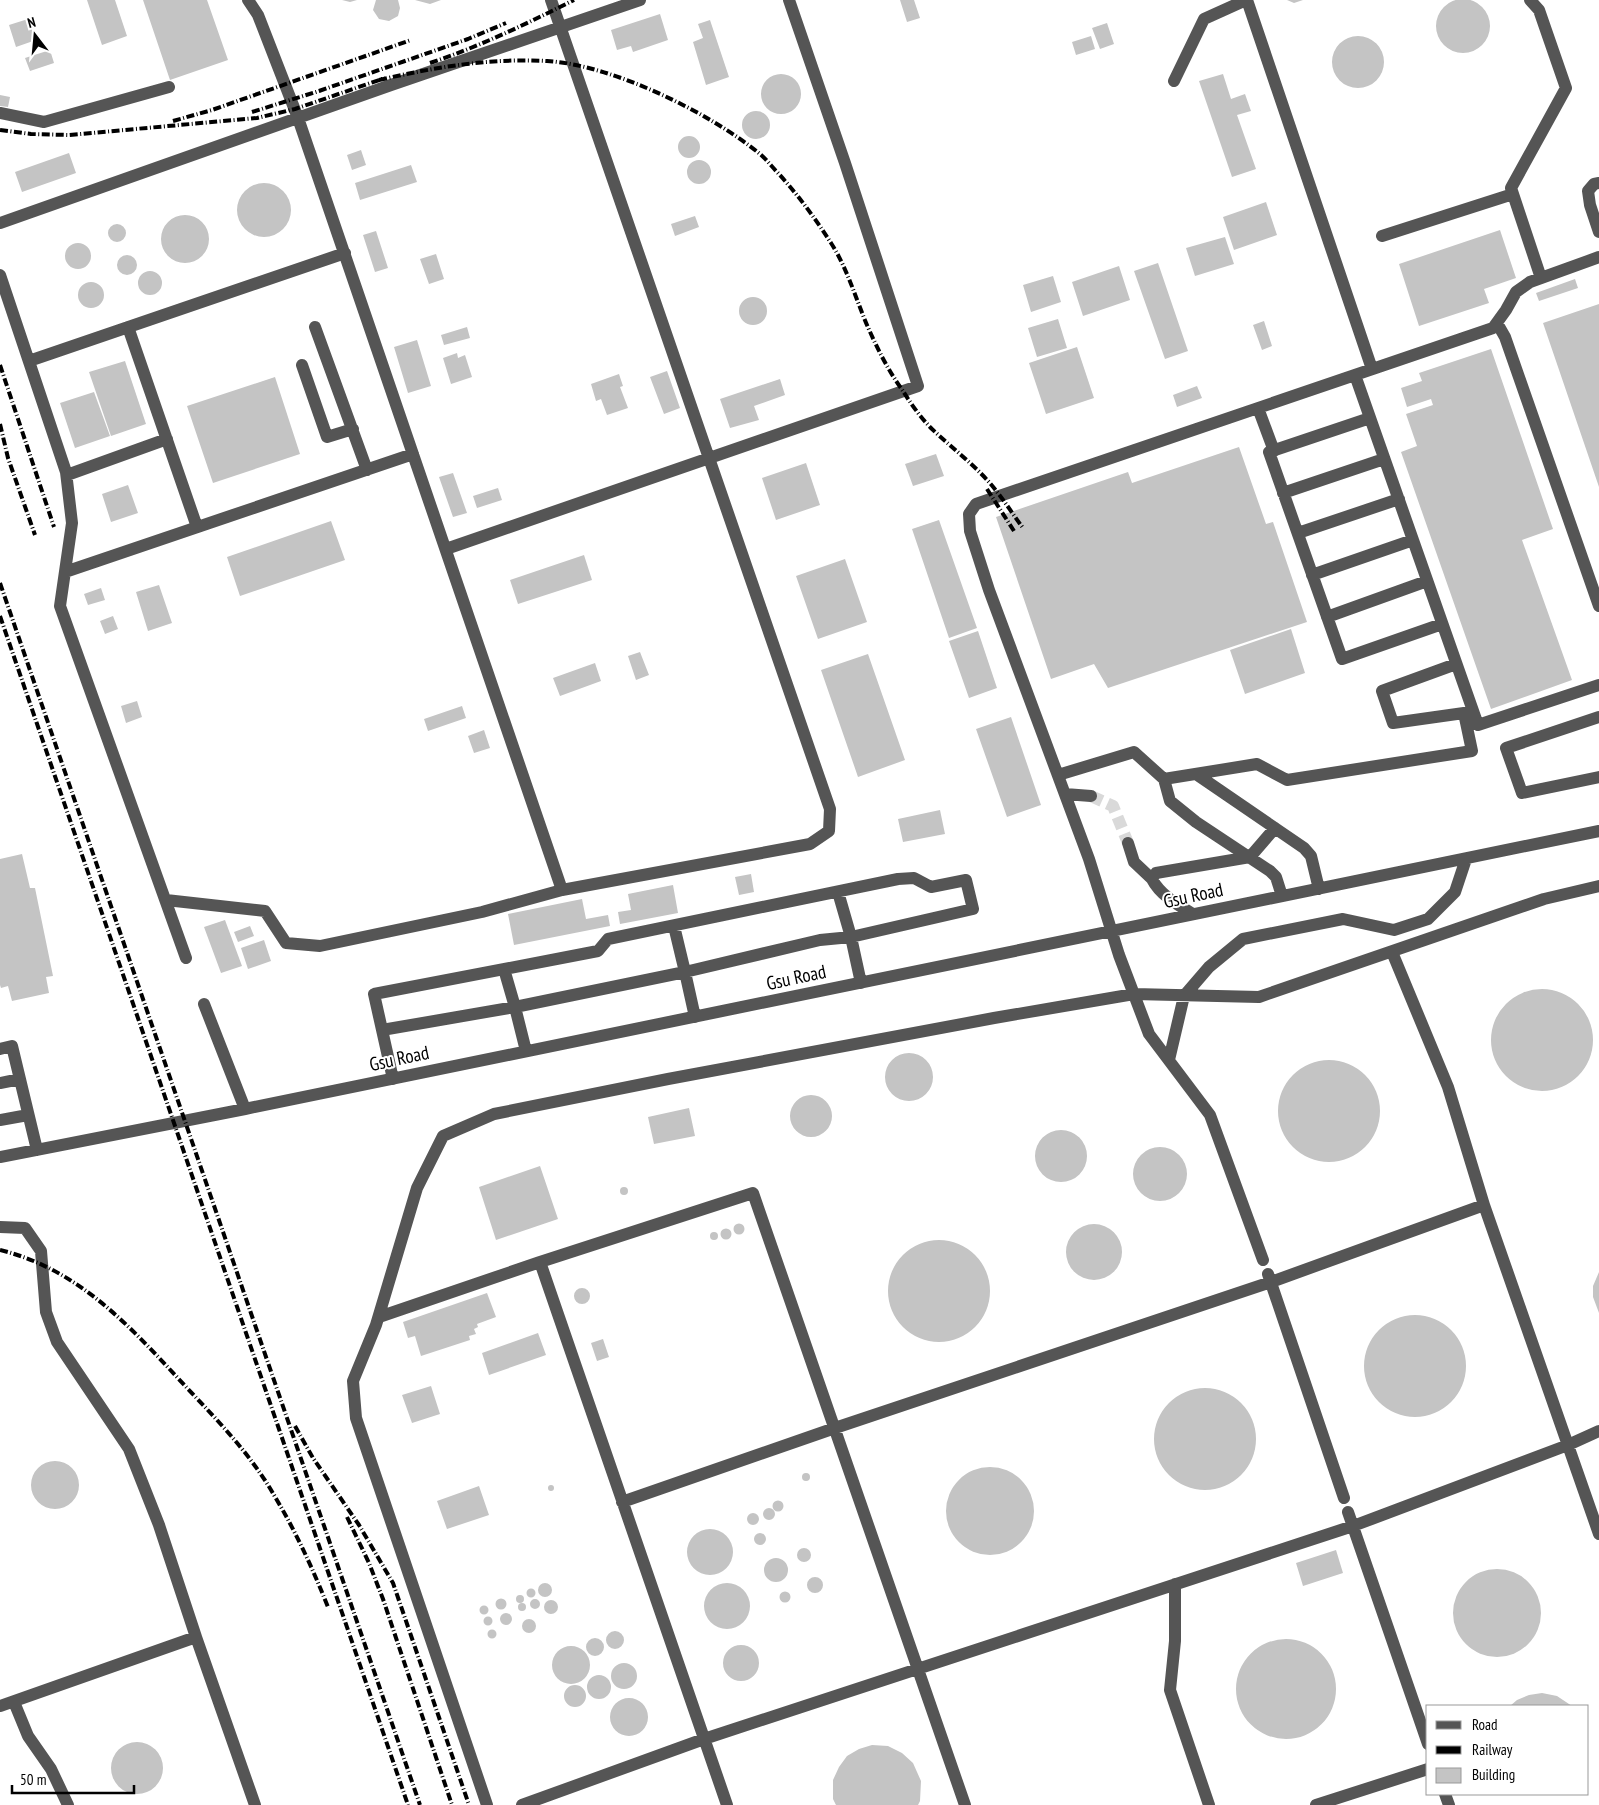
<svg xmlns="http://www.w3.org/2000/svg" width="1599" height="1805" viewBox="0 0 1599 1805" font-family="'PT Sans Narrow',sans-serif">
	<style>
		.building { fill: #c4c4c4 }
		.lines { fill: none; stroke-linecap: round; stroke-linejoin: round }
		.minor-tunnel { stroke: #d9d9d9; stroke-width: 12; stroke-dasharray: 12 6; stroke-linecap: butt }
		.minor { stroke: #555; stroke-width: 12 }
		.rail { stroke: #000; stroke-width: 4; stroke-dasharray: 8 2.5 1 2.5; stroke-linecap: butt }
		.labels { text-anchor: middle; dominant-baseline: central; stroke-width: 4; stroke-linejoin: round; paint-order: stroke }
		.street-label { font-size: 19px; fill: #000; stroke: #fff }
	</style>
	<rect width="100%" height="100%" fill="#fff"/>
	<!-- building -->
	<path class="building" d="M1436 26a27 27 0 1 1 54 0a27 27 0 1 1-54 0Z
		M87 0H115L127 36 102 45Z
		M143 0H207L228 60 170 80Z
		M342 0H357L350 2Z
		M376 0H398L400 8 398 16 389 21 379 19 373 10Z
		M415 0H441L430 4Z
		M900 0H914L920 18 907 22Z
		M1287 0H1303L1294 3Z
		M660 14 668 40 633 52 631 46 617 50 611 30Z
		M28 19 36 40 16 47 9 25Z
		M710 20 729 77 706 85 693 42 703 38 698 24Z
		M1107 23 1114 44 1100 49 1092 28Z
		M1332 62a26 26 0 1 1 52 0a26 26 0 1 1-52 0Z
		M1091 36 1095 49 1076 55 1072 42Z
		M50 50 54 63 30 71 25 58Z
		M761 94a20 20 0 1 1 40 0a20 20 0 1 1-40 0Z
		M1223 74 1231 99 1245 94 1251 111 1237 115 1256 169 1232 177 1199 81Z
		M0 95 10 97 8 107 0 106Z
		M742 125a14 14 0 1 1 28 0a14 14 0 1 1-28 0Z
		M678 147a11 11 0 1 1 22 0a11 11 0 1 1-22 0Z
		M361 150 366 165 352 170 347 155Z
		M69 153 76 173 22 192 15 172Z
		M687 172a12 12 0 1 1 24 0a12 12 0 1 1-24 0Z
		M411 165 417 182 360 200 355 183Z
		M237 210a27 27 0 1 1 54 0a27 27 0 1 1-54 0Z
		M1266 202 1277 235 1234 250 1223 217Z
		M161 239a24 24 0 1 1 48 0a24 24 0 1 1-48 0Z
		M695 216 699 227 675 236 671 224Z
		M108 233a9 9 0 1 1 18 0a9 9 0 1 1-18 0Z
		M1500 230 1516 278 1484 289 1489 303 1419 326 1399 264Z
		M376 231 388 268 375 272 363 235Z
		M1225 237 1234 264 1195 276 1186 248Z
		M65 256a13 13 0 1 1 26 0a13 13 0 1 1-26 0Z
		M436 254 444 279 429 284 420 259Z
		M117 265a10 10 0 1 1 20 0a10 10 0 1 1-20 0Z
		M1158 263 1188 351 1165 359 1134 271Z
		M1119 266 1130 300 1083 316 1072 282Z
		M138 283a12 12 0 1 1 24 0a12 12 0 1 1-24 0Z
		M1053 276 1061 302 1031 312 1023 285Z
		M1575 279 1578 288 1539 301 1536 293Z
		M78 295a13 13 0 1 1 26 0a13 13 0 1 1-26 0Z
		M739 311a14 14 0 1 1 28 0a14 14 0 1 1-28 0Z
		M1599 304V487L1543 323Z
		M1058 319 1067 348 1037 357 1028 328Z
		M1264 321 1272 346 1262 350 1253 325Z
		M467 327 470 338 444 345 441 335Z
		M417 340 431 386 408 393 394 347Z
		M1077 347 1094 398 1046 414 1029 363Z
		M1491 349 1553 529 1522 540 1572 680 1491 709 1401 452 1417 446 1406 414 1433 405 1431 399 1407 407 1401 388 1422 381 1419 373Z
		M457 353 458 358 465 355 472 377 451 384 443 358Z
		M125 361 146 424 111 436 89 372Z
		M667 371 680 408 664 414 650 377Z
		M619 374 623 386 620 387 628 408 607 415 601 399 596 401 591 384Z
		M275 377 300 454 213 483 187 406Z
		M780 379 785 395 754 406 759 420 730 428 720 399Z
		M1197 386 1202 398 1177 407 1173 395Z
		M94 392 110 436 75 448 60 403Z
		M1239 447 1266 524 1273 522 1307 622 1108 688 1094 664 1051 679 996 517 1128 472 1132 483Z
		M936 454 944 476 913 486 905 464Z
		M806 463 820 505 776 520 762 478Z
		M453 473 467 513 453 517 439 477Z
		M128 485 138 513 111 522 102 494Z
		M498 488 502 500 477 508 473 496Z
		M939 520 977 628 949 638 912 529Z
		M331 521 345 560 240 596 227 557Z
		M584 555 592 580 518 604 510 580Z
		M845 559 867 622 818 639 796 576Z
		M159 585 172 623 148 631 136 592Z
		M101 588 105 600 88 605 84 594Z
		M113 616 118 629 105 634 100 621Z
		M1291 629 1305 673 1245 694 1230 650Z
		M978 631 997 688 969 698 949 641Z
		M640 652 649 675 636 680 628 656Z
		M868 654 905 760 858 777 821 670Z
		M595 663 601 681 560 696 553 678Z
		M137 701 142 717 126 723 121 706Z
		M462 706 466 718 428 731 424 719Z
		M1011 717 1041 805 1007 817 976 729Z
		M484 730 490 748 474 753 468 736Z
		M940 810 945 834 903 842 898 819Z
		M22 854 30 888H35L53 976 46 977 49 993 12 1001 8 986 1 988 0 985V859Z
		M751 874 754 892 739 895 735 877Z
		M673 885 678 913 620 924 618 912 631 910 628 894Z
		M582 899 586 919 608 915 610 926 514 945 508 914Z
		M225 920 242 966 221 973 204 927Z
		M250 926 254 936 238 942 234 932Z
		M264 940 271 961 248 969 241 948Z
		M1491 1040a51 51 0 1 1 102 0a51 51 0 1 1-102 0Z
		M885 1077a24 24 0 1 1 48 0a24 24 0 1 1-48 0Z
		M1278 1111a51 51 0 1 1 102 0a51 51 0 1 1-102 0Z
		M790 1116a21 21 0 1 1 42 0a21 21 0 1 1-42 0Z
		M689 1108 695 1136 654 1144 648 1117Z
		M1035 1156a26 26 0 1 1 52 0a26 26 0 1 1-52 0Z
		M1133 1174a27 27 0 1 1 54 0a27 27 0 1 1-54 0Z
		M540 1166 558 1219 496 1240 479 1187Z
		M620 1191a4 4 0 1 1 8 0a4 4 0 1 1-8 0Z
		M733.5 1229a5.5 5.5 0 1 1 11 0a5.5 5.5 0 1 1-11 0Z
		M1066 1252a28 28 0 1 1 56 0a28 28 0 1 1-56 0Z
		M720.5 1234a5.5 5.5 0 1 1 11 0a5.5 5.5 0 1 1-11 0Z
		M710 1236a4 4 0 1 1 8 0a4 4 0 1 1-8 0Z
		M888 1291a51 51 0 1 1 102 0a51 51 0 1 1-102 0Z
		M1599 1272V1313L1593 1297V1286Z
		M574 1296a8 8 0 1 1 16 0a8 8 0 1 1-16 0Z
		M487 1293 496 1317 477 1324 478 1327 474 1329 476 1334 469 1336 470 1340 421 1356 415 1336 408 1338 403 1322Z
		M1364 1366a51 51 0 1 1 102 0a51 51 0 1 1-102 0Z
		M538 1333 546 1355 489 1375 482 1353Z
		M603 1339 609 1357 597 1361 591 1343Z
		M431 1386 440 1414 412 1423 402 1395Z
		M1154 1439a51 51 0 1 1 102 0a51 51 0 1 1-102 0Z
		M31 1485a24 24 0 1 1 48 0a24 24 0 1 1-48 0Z
		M946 1511a44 44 0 1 1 88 0a44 44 0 1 1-88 0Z
		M802 1477a4 4 0 1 1 8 0a4 4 0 1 1-8 0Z
		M548 1488a3 3 0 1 1 6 0a3 3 0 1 1-6 0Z
		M479 1486 489 1515 447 1529 437 1501Z
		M772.5 1506a5.5 5.5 0 1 1 11 0a5.5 5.5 0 1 1-11 0Z
		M763 1514a6 6 0 1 1 12 0a6 6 0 1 1-12 0Z
		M747 1519a6 6 0 1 1 12 0a6 6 0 1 1-12 0Z
		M687 1552a23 23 0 1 1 46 0a23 23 0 1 1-46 0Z
		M754 1539a6 6 0 1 1 12 0a6 6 0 1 1-12 0Z
		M797 1555a7 7 0 1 1 14 0a7 7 0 1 1-14 0Z
		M1336 1550 1343 1573 1303 1586 1296 1563Z
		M764 1570a12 12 0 1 1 24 0a12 12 0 1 1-24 0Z
		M1453 1613a44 44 0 1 1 88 0a44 44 0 1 1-88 0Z
		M807 1585a8 8 0 1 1 16 0a8 8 0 1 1-16 0Z
		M538 1590a7 7 0 1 1 14 0a7 7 0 1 1-14 0Z
		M704 1606a23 23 0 1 1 46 0a23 23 0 1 1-46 0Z
		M526.5 1593a4.5 4.5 0 1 1 9 0a4.5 4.5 0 1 1-9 0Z
		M779.5 1597a5.5 5.5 0 1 1 11 0a5.5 5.5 0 1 1-11 0Z
		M516 1599a4 4 0 1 1 8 0a4 4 0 1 1-8 0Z
		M495.5 1604a5.5 5.5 0 1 1 11 0a5.5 5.5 0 1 1-11 0Z
		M530 1604a5 5 0 1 1 10 0a5 5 0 1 1-10 0Z
		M544 1607a7 7 0 1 1 14 0a7 7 0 1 1-14 0Z
		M518 1607a4 4 0 1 1 8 0a4 4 0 1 1-8 0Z
		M479.5 1610a4.5 4.5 0 1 1 9 0a4.5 4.5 0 1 1-9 0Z
		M500 1619a6 6 0 1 1 12 0a6 6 0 1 1-12 0Z
		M483.5 1621a4.5 4.5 0 1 1 9 0a4.5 4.5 0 1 1-9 0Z
		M522 1626a7 7 0 1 1 14 0a7 7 0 1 1-14 0Z
		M487.5 1634a4.5 4.5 0 1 1 9 0a4.5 4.5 0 1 1-9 0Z
		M606 1640a9 9 0 1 1 18 0a9 9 0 1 1-18 0Z
		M586 1647a9 9 0 1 1 18 0a9 9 0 1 1-18 0Z
		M1236 1689a50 50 0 1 1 100 0a50 50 0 1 1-100 0Z
		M723 1663a18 18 0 1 1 36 0a18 18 0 1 1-36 0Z
		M552 1665a19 19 0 1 1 38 0a19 19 0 1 1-38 0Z
		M611 1676a13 13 0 1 1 26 0a13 13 0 1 1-26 0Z
		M587 1687a12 12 0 1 1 24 0a12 12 0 1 1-24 0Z
		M564 1696a11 11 0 1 1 22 0a11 11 0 1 1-22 0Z
		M1542 1693 1557 1696 1572 1706H1510L1517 1700 1529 1695Z
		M610 1717a19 19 0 1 1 38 0a19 19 0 1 1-38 0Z
		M111 1768a26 26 0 1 1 52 0a26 26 0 1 1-52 0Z
		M872 1745 888 1746 902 1753 913 1763 921 1781 920 1801 918 1805H836L833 1799V1780L839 1767 847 1756 859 1749Z"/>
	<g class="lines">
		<!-- minor-tunnel -->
		<path class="minor-tunnel" d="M1091 796 1113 806 1128 843"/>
		<!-- minor -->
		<path class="minor" d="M248 0 258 15 298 118 562 890
			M1247 0 1372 369
			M1530 0 1539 10 1566 88 1511 188 1541 278
			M1174 81 1204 19 1246 0
			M0 113 44 122 169 87
			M1599 183 1594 184 1588 191 1590 205 1599 232
			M0 223 391 85 640 0
			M1382 236 1513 194
			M0 275 66 472 72 523 60 606 186 958
			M1497 323 1505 337 1599 606
			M128 327 197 527
			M315 327 367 470
			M29 361 345 253
			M302 365 327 437 353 429
			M1355 375 1478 725 1599 685
			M1258 408 1274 451
			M1370 418 1269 452 1342 659 1442 624
			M67 475 167 439
			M1283 493 1384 459
			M1298 533 1399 499
			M446 549 918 386 845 163 789 0
			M65 572 413 454
			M1312 575 1413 540
			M1327 617 1427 581
			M1456 664 1382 691 1393 723 1471 712
			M1599 717 1506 748 1522 793 1599 777
			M1196 774 1304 848 1311 856 1319 889
			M1058 775 1134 752 1164 779 1257 764 1287 780 1472 751 1464 713
			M1164 779 1170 801 1196 822 1270 871 1276 877 1282 896
			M1065 794 1091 796
			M1128 843 1134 862 1152 879
			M166 900 265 911 286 943 320 946 482 912 562 890 810 844 829 831 830 809 551 0
			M1193 914C1178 905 1160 895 1152 879L1156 873 1250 857 1275 828
			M674 926 685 972 820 940 851 937 838 892
			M1392 952 1448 1087 1484 1205 1599 1534
			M504 969 515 1007 685 972 695 1017
			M204 1004 245 1109
			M382 1030 515 1007 526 1051
			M0 1049 12 1046 37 1150
			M1169 1060 1184 996 1209 967 1243 939 1343 919 1394 930 1428 919 1455 892 1466 859
			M393 1079 374 994 598 951 608 939 898 879 914 878 931 887 966 880 973 909 851 937 861 983
			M0 1083 20 1079
			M0 1120 28 1115
			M0 1157 245 1109 1599 831
			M0 1227 25 1228 41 1251 46 1312 57 1342 129 1449 159 1525 196 1637 0 1706
			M1263 1260 1210 1115 1149 1034 1119 955 1089 859 989 590 970 531 969 514 976 504 1493 328 1506 310 1516 292 1530 282 1599 257
			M540 1262 753 1193 965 1805
			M1268 1274 1344 1498
			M379 1317 540 1262 727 1805
			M622 1502 835 1428 1271 1282 1484 1205
			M1348 1512 1428 1744
			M1175 1584V1641L1170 1690 1209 1805
			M196 1637 255 1805
			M14 1702 28 1736 51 1769 68 1805
			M1445 1794 1449 1805
			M487 1805 356 1418 353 1381 376 1325 417 1188 443 1136 494 1114 668 1079 994 1018 1134 994 1259 997 1544 899 1599 886
			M522 1805 704 1739 1353 1526 1568 1445 1599 1431
			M1316 1805 1428 1769"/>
		<!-- rail -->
		<path class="rail" d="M430 63C481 46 526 24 574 0
			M379 80C436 67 489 58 547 61 613 65 710 113 760 154 767 160 772 167 778 173 798 195 815 218 831 243 849 271 857 304 871 334 880 354 890 373 903 391 911 404 921 418 932 429 951 447 972 463 989 482 1002 497 1012 513 1023 528
			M252 112 319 91 468 39 506 23
			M173 121 212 110 411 40
			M0 130 31 134 69 135 257 118 295 109 385 78
			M0 365 54 527
			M0 424 8 458 35 535
			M987 489 1014 531
			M0 583 420 1805
			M0 616 408 1805
			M0 1250C82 1270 134 1331 188 1389 220 1423 251 1455 274 1495 296 1532 312 1567 328 1607
			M295 1426 313 1458 359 1525 393 1583 469 1805
			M347 1517 369 1563 383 1599 452 1805"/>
	</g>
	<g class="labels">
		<!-- street labels -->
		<g class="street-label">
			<text transform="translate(1193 895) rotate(-12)">Gsu Road</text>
			<text transform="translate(796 977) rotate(-12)">Gsu Road</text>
			<text transform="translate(399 1058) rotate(-12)">Gsu Road</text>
		</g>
	</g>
	<!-- legend -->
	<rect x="1426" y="1705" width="162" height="90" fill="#ffffff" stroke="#999999"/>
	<rect x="1436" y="1721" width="25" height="8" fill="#555555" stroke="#999999"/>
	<text x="1472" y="1730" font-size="15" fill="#000000">Road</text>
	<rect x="1436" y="1746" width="25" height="8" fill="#000000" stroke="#999999"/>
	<text x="1472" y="1755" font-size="15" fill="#000000">Railway</text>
	<rect x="1436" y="1768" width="25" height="15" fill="#c4c4c4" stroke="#999999"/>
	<text x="1472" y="1780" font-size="15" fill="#000000">Building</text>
	<!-- north arrow -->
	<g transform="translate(35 35) rotate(344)" stroke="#ffffff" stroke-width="4" paint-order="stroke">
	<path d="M0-4L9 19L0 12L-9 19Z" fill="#000000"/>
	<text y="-8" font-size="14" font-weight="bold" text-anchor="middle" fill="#000000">N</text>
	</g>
	<!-- scale -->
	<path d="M12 1785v8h122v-8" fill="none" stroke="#000000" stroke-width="2.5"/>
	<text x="20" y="1785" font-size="15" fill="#000000" stroke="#ffffff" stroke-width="4" paint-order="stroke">50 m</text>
</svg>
